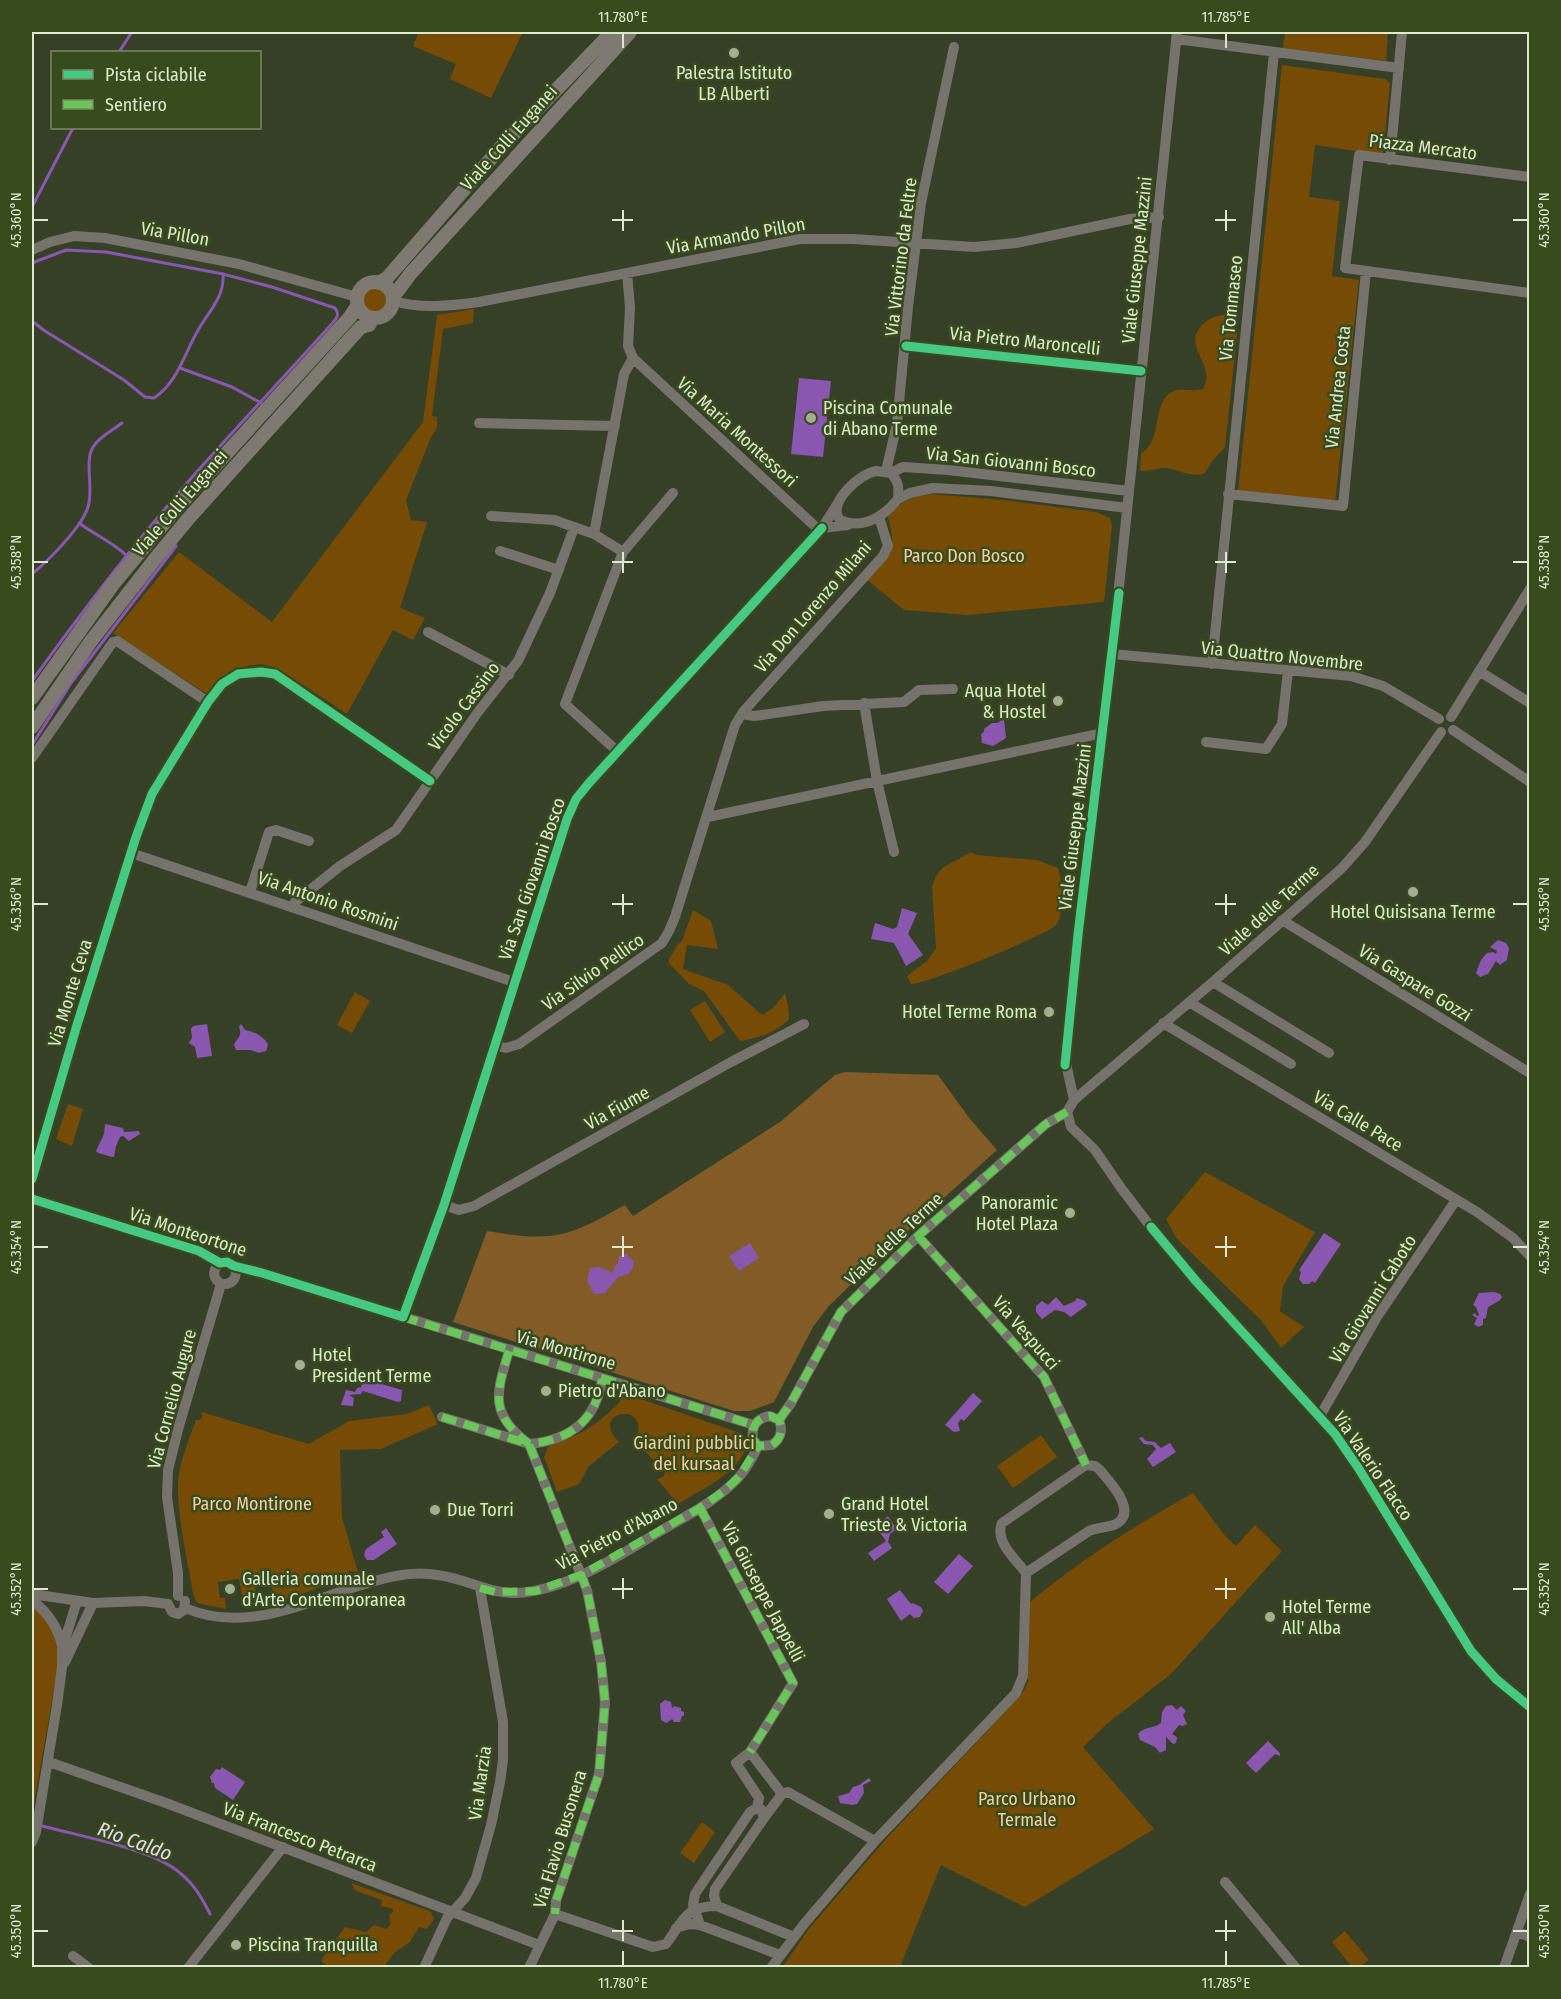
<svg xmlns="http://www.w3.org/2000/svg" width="1561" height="1999" viewBox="0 0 1561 1999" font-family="'Fira Sans Condensed',sans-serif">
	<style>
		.green { fill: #754b05 }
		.forest { fill: #825b26 }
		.water { fill: #8957b0 }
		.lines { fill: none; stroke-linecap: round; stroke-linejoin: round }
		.stream { stroke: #8957b0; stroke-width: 3 }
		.minor { stroke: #76726c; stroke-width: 10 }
		.major { stroke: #7e7a72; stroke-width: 14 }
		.quiet { stroke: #6ac65a; stroke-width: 8; stroke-dasharray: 15 8; stroke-linecap: butt }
		.cycleway-casing { stroke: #384b1c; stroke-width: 13 }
		.cycleway { stroke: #46c982; stroke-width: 9 }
		.ticks { fill: none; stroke: #dde9cf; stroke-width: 2 }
		.poi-dot { fill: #a3ae94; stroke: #384b1c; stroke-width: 2 }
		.labels { text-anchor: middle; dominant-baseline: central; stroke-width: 5; stroke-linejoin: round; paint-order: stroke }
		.poi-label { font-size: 18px; fill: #dde9cf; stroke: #384b1c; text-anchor: start }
		.street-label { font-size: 18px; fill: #dde9cf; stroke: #384b1c }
		.park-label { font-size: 18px; fill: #f6cca0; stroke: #384b1c }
		.water-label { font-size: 20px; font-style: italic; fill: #e7daf4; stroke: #384b1c }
		.neatline { fill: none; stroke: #dde9cf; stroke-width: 2 }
		.ticks-label { font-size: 15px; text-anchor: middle; fill: #dde9cf }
	</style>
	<rect width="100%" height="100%" fill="#364026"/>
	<!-- green -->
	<path class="green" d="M419 32H523L491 98 450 79 456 64 413 46Z
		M1285 32H1388L1386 61 1283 48Z
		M1282 65 1385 79 1390 83 1383 155 1315 145 1309 197 1340 201 1332 276 1359 280 1335 502 1238 492Z
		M363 300a12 12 0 1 1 24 0a12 12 0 1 1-24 0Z
		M474 309 473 323 443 329 432 416 437 417V428L431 437 406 500 411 520 427 522 400 608 425 618 413 640 393 630 347 714 279 669 261 664 236 668 219 681 207 694 113 633 179 552 272 622 423 422 437 315Z
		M1224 315 1236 321 1237 335 1225 447 1213 460 1205 473C1190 479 1179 468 1163 468 1155 468 1148 473 1140 470L1141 454C1144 451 1149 447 1151 443 1159 430 1156 396 1174 391 1183 388 1193 392 1203 389 1217 363 1181 348 1202 325 1208 319 1215 316 1224 315Z
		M931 494 1003 500 1096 512 1110 518 1112 526 1104 602 968 615 904 610 867 580C892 553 897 554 888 516 903 501 910 497 931 494Z
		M971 852 976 855 1037 860 1058 868C1062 880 1065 917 1055 926 1044 936 924 985 911 984L907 976 927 961 936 948 932 887 936 876 942 868Z
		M693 910 711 921 718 949 687 945 683 969 728 985 762 1015 773 1008 785 993 788 1005 789 1019C776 1033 758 1038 740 1041L704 991 689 984 668 962 677 945 682 941Z
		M355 992 370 1001 352 1033 337 1025Z
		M705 1001 725 1032 710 1042 690 1010Z
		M68 1104 83 1109 72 1146 56 1139Z
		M1205 1172 1315 1232 1283 1286 1280 1311 1304 1327 1281 1348 1261 1320 1177 1239 1166 1219Z
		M626 1394 740 1433 747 1445C738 1474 702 1489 678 1504L657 1479 663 1477 665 1472 644 1450 646 1447 637 1437C649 1400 588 1411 619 1442L589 1466 579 1484 557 1492 544 1457 548 1447C556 1443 566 1440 574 1436 595 1426 612 1412 626 1394Z
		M429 1405 438 1424 381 1449 340 1450 342 1518 358 1572 349 1571 347 1578 284 1600 274 1602 270 1574 254 1576 256 1594 242 1596 239 1579 218 1582 220 1598H225L226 1609 197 1603 193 1594C188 1561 174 1505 179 1474 182 1456 190 1437 196 1420H200L202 1417V1413L198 1411 309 1444 349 1421 407 1414Z
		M1041 1435 1057 1457 1013 1488 997 1466Z
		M1193 1493 1226 1537 1236 1546 1255 1525 1282 1551 1171 1674 1108 1723 1083 1747 1154 1829 1025 1907 941 1865 900 1967 782 1968 808 1930 886 1839 1022 1694 1028 1682V1674L1030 1602C1080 1560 1136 1525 1193 1493Z
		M32 1606 50 1624 57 1645V1672L34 1804 32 1806Z
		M702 1822 715 1832 694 1863 680 1853Z
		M351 1883 430 1911 434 1919 427 1929 419 1927 410 1942 394 1953 384 1967H330L322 1962V1959L345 1927 366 1932 374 1925 387 1929 391 1923 389 1915 393 1912V1909L381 1906 382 1900 356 1891Z
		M1345 1931 1369 1960 1359 1967H1352L1332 1942Z"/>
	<!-- forest -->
	<path class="forest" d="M845 1072 938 1075 970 1119 997 1150 883 1253 828 1307 813 1327 774 1402 750 1411H734L453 1322 487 1231C513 1235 540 1240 566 1233 587 1227 606 1215 625 1205L633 1216 780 1122 835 1075Z"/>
	<!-- water -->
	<path class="water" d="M799 378 831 381 823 457 791 454Z
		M1004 719 1006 738 993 746 982 743 981 734 984 732V729L992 723H997Z
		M902 908 917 913 908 934 923 955 906 966 894 943 871 939 875 923 893 929 897 927Z
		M1498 940 1506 943 1509 948 1507 960 1500 965 1496 961 1488 974 1480 977 1476 973 1481 960 1487 953 1493 952 1496 954 1497 951 1490 947Z
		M207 1024 212 1056 197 1058 195 1047 189 1043 192 1038 191 1029 193 1026Z
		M241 1024 245 1030C253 1031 265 1037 268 1045L266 1051 259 1053 251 1050H236L234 1044C239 1037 242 1035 239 1027Z
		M105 1124 123 1128 124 1132 139 1131 140 1134 129 1141 123 1136 120 1137 116 1146 114 1157H112L98 1153 96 1151 104 1134Z
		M1324 1233 1341 1244 1315 1283 1312 1281 1309 1284H1303L1299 1279 1301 1272 1299 1270Z
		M750 1243 759 1258 739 1271 729 1256Z
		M625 1254H628V1257L634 1261 633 1268 629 1274 624 1275 622 1277 619 1276 605 1293 594 1294 587 1281 590 1268 599 1267 613 1273 615 1265 618 1264 619 1260 618 1257Z
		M1494 1292 1500 1294 1502 1297 1499 1301 1488 1307 1486 1318 1483 1319V1325L1478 1327 1474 1324 1477 1318 1472 1315 1475 1313 1477 1316 1479 1315 1476 1307 1473 1305 1479 1293Z
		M1056 1297 1064 1306 1075 1301 1077 1298 1085 1301 1087 1305 1071 1317 1064 1312 1055 1310 1042 1319 1036 1312V1306L1042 1301 1048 1305Z
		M368 1378 371 1379V1381L402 1390 401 1401 398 1402 363 1391 361 1394 349 1395 354 1398 353 1406 341 1405 346 1390 355 1392 357 1388 361 1387 364 1379Z
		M973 1393 982 1401 964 1421 961 1419 958 1423 960 1431 954 1432 945 1425Z
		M1142 1437 1146 1441 1155 1442 1161 1448 1170 1443 1176 1452 1153 1467 1147 1459 1156 1449 1153 1445 1144 1444 1139 1438Z
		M888 1516 897 1529 890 1534 888 1542 892 1548 874 1561 868 1553 886 1541 875 1526Z
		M386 1528 397 1544 374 1560H367L364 1555 366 1549 384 1537 381 1532Z
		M959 1554 973 1566 948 1594 934 1582Z
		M900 1590 911 1604 913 1603 921 1607 923 1611 920 1617 914 1618 910 1614 901 1621 887 1599Z
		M665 1700 671 1702 672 1708 674 1706 681 1708V1711L684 1712V1716H682L680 1722H674L672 1719 666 1723 661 1720 660 1704Z
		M1172 1705 1177 1710 1181 1706 1186 1711 1183 1715 1187 1724 1182 1726 1179 1725 1172 1734 1177 1737 1176 1743 1173 1744 1166 1737V1750L1160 1753 1155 1747 1140 1740 1138 1734C1144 1726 1154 1729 1161 1723L1162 1712 1166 1706Z
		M1268 1741 1280 1753V1756L1275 1754 1256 1773 1246 1763Z
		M222 1767 245 1782 233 1800 215 1788 214 1783H212L210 1777 216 1769 220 1770Z
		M869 1778 871 1781 863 1785 864 1793 857 1804 852 1805 840 1803 838 1796 849 1793 853 1787 859 1785Z"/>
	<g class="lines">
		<!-- stream -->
		<path class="stream" d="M119 52 132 32
			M32 207 73 128
			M32 263 66 250 106 252 223 274 272 287 335 308C341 316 335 320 329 327 282 379 234 430 187 483 132 546 81 613 32 681
			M32 321 45 331 124 380 145 397 154 398C177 383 184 355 197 332 207 313 225 298 223 274
			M180 368 232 387 261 403
			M79 523C95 535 113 542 127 556
			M32 574C48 561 82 527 88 507 94 489 84 462 93 447 99 437 113 430 122 423
			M32 745 71 683 176 546
			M32 1823C71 1835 151 1847 180 1873 194 1884 202 1898 210 1914"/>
		<!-- minor -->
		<path class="minor" d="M1176 39 1399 68
			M1390 160 1402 32
			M1530 177 1359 155 1345 268 1530 293
			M32 250 50 242 74 236 105 238 239 264 357 297
			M627 273 630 307 628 346 633 358 819 530
			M393 301C422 309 449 306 479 302L800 239H853L974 247 1016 243 1130 219 1159 217
			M906 346 1141 371
			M479 423 615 426
			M876 471 891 473C899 482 899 488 898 499 886 514 867 528 846 522 842 521 840 521 838 517 830 500 860 474 876 471Z
			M886 471 897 424 908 307 921 203 954 47
			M891 473 903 467 948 470 1129 491
			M1228 494 1343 506 1366 271
			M898 499 910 493 933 488 991 491 1127 508
			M838 503 822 528 848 525
			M491 516 554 520 594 534 623 552
			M594 534 624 374 633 358
			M500 551 559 570
			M428 632 509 675
			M1112 654 1351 676 1383 686 1439 719
			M1212 664 1274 53
			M1479 671 1530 703
			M864 703 877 781 894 852
			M743 712 747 715 755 716 823 706 904 702 919 690 953 689
			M1451 717 1530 589
			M1453 730 1530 782
			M1441 732 1365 842 1342 868 1213 982 1074 1100 1067 1112 1071 1127 1095 1150 1121 1188 1170 1252 1335 1434 1359 1469 1471 1651 1496 1679 1530 1707
			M1206 742 1266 749 1282 724 1288 671
			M617 751 565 704 623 552 673 493
			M32 758 113 642 117 641 208 702
			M708 817 1103 733
			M131 853 514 982
			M250 892 269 832 276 830 309 841
			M294 907 295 902 340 866 396 830 478 712 518 661 550 593 574 528
			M1282 920 1530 1073
			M1213 982 1329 1053
			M1189 1002 1291 1064
			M1163 1023 1477 1212 1513 1238 1530 1256
			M493 1045 506 1048 519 1044 662 943 669 931 675 917 735 725 743 712 883 556 888 546 879 517
			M1074 1100 1065 1059 1078 935 1112 654 1177 32
			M32 1179 77 1025 136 837 152 794 208 702 222 684 238 674 261 672 275 674 430 781
			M32 1199 199 1251 220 1263 227 1262 234 1266 262 1273 754 1425
			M444 1205 459 1210 474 1206 731 1062 804 1024
			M918 1236 1044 1377 1086 1465
			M220 1263C211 1270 213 1280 222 1284 233 1285 239 1276 234 1266
			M403 1317 444 1205 567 819 576 799 589 783 822 528
			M509 1351C496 1394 489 1414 529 1444 570 1440 596 1421 602 1379
			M770 1416 779 1420C783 1430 781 1439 772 1445L758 1446 753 1439C751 1426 757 1418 770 1416Z
			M1320 1416 1377 1317 1456 1200
			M442 1417 529 1444 587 1590 601 1662 605 1702 599 1774 556 1901 555 1914 529 1968
			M779 1420 791 1403 841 1312 918 1236 1046 1124 1067 1112
			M1086 1465 1095 1466 1099 1469C1108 1480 1139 1511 1116 1524 1108 1528 1097 1527 1089 1531L1026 1573C1016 1559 994 1542 1002 1523Z
			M700 1508 793 1683 750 1752
			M32 1594 93 1603 144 1601 168 1604
			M178 1596V1573L167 1497 168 1470 179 1426 221 1284
			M32 1600C47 1612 58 1626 62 1646
			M168 1604 172 1612 178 1614 184 1610 185 1601
			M185 1608C258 1639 327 1588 396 1576 420 1571 440 1574 463 1581 482 1587 496 1593 516 1593 567 1591 621 1554 664 1529 690 1514 719 1499 739 1477 747 1468 753 1457 758 1446
			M65 1662 93 1603
			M49 1762 166 1803 539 1945
			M757 1808 759 1798 736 1763 750 1752 782 1794
			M764 1818 782 1794 788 1792 875 1841
			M32 1842 36 1832 57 1705 62 1667V1649L77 1601
			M1225 1882 1296 1968
			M555 1914 653 1947 666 1944C683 1922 684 1906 717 1906L794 1937
			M700 1925 693 1905 695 1894 750 1812 757 1808 761 1809 764 1818 715 1889 714 1896 717 1906
			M676 1928 690 1924 700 1925 780 1955
			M1517 1932 1530 1937
			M73 1956 89 1968
			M188 1968 283 1847
			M424 1968 447 1918 465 1898 476 1878 491 1825 500 1782 503 1760V1722L480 1588
			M771 1968 804 1924 875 1841 1016 1693 1023 1676 1026 1573
			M1504 1968 1530 1894"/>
		<!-- major -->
		<path class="major" d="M357 300a18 18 0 1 1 36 0a18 18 0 1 1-36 0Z
			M379 283 387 278 502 146 612 32
			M393 297 411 273 630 32
			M32 698 114 583 176 509 350 317 358 305
			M32 727 91 641 155 559 188 519 349 340 361 327 369 325 373 318"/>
		<!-- quiet -->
		<path class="quiet" d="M918 1236 1044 1377 1086 1465
			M403 1317 754 1425
			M509 1351C496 1394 489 1414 529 1444 570 1440 596 1421 602 1379
			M770 1416 779 1420C783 1430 781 1439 772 1445L758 1446 753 1439C751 1426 757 1418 770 1416Z
			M442 1417 529 1444 587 1590 601 1662 605 1702 599 1774 556 1901 555 1914
			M779 1420 791 1403 841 1312 918 1236 1046 1124 1067 1112
			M700 1508 793 1683 750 1752
			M480 1588 495 1592 536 1591 581 1575 700 1508 725 1490 739 1477 758 1446"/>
		<defs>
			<path id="cycleway" d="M906 346 1141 371
				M1065 1065 1078 935 1119 593
				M32 1179 77 1025 136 837 152 794 208 702 222 684 238 674 261 672 275 674 430 781
				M32 1199 199 1251 220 1263 227 1262 234 1266 262 1273 403 1317 444 1205 567 819 576 799 589 783 822 528
				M1151 1227 1196 1281 1335 1434 1359 1469 1471 1651 1496 1679 1530 1707"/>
		</defs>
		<!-- cycleway casing -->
		<use href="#cycleway" class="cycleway-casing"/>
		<!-- cycleway -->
		<use href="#cycleway" class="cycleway"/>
	</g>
	<!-- ticks -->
	<path class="ticks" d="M623 33V48M1226 33V48M623 210V231M1226 210V231M33 220H48M612 220H633M1215 220H1236M1513 220H1528M623 552V573M1226 552V573M33 562H48M612 562H633M1215 562H1236M1513 562H1528M623 894V915M1226 894V915M33 904H48M612 904H633M1215 904H1236M1513 904H1528M623 1236V1257M1226 1236V1257M33 1247H48M612 1247H633M1215 1247H1236M1513 1247H1528M623 1578V1599M1226 1578V1599M33 1589H48M612 1589H633M1215 1589H1236M1513 1589H1528M623 1920V1941M1226 1920V1941M33 1931H48M612 1931H633M1215 1931H1236M1513 1931H1528M623 1951V1966M1226 1951V1966"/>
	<!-- markers -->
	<g class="poi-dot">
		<circle cx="734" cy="53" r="6"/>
		<circle cx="811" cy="418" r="6"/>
		<circle cx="1058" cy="701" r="6"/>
		<circle cx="1413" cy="892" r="6"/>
		<circle cx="1049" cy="1012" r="6"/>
		<circle cx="1070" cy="1213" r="6"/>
		<circle cx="300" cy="1365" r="6"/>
		<circle cx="546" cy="1391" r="6"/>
		<circle cx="435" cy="1510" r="6"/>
		<circle cx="829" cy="1514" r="6"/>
		<circle cx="230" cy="1589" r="6"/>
		<circle cx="1270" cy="1617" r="6"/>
		<circle cx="236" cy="1945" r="6"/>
	</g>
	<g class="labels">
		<!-- poi labels -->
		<g class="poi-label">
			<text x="734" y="73" text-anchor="middle">Palestra Istituto<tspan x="734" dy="21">LB Alberti</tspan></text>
			<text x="823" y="408">Piscina Comunale<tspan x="823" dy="21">di Abano Terme</tspan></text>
			<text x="1046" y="691" text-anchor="end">Aqua Hotel<tspan x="1046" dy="21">&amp; Hostel</tspan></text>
			<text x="1413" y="912" text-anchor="middle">Hotel Quisisana Terme</text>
			<text x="1037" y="1012" text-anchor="end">Hotel Terme Roma</text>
			<text x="1058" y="1203" text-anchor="end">Panoramic<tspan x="1058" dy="21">Hotel Plaza</tspan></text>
			<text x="312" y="1355">Hotel<tspan x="312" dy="21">President Terme</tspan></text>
			<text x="558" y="1391">Pietro d'Abano</text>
			<text x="841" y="1504">Grand Hotel<tspan x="841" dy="21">Trieste &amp; Victoria</tspan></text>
			<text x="447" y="1510">Due Torri</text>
			<text x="242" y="1579">Galleria comunale<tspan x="242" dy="21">d'Arte Contemporanea</tspan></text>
			<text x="1282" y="1607">Hotel Terme<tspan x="1282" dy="21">All' Alba</tspan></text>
			<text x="248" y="1945">Piscina Tranquilla</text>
		</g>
		<!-- street labels -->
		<g class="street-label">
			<text transform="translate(509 138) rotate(-48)">Viale Colli Euganei</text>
			<text transform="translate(1423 147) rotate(7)">Piazza Mercato</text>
			<text transform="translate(175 234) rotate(10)">Via Pillon</text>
			<text transform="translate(736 236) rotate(-10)">Via Armando Pillon</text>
			<text transform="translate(901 257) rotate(-83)">Via Vittorino da Feltre</text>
			<text transform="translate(1137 260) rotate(-84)">Viale Giuseppe Mazzini</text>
			<text transform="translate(1231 308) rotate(-84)">Via Tommaseo</text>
			<text transform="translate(1025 341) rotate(6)">Via Pietro Maroncelli</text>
			<text transform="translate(1338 387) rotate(-84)">Via Andrea Costa</text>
			<text transform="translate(737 432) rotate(42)">Via Maria Montessori</text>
			<text transform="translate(1011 462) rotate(6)">Via San Giovanni Bosco</text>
			<text transform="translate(180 503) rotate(-49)">Viale Colli Euganei</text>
			<text transform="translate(813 607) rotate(-49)">Via Don Lorenzo Milani</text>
			<text transform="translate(1282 656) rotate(6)">Via Quattro Novembre</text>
			<text transform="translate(464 706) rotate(-53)">Vicolo Cassino</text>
			<text transform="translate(1075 827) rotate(-83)">Viale Giuseppe Mazzini</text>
			<text transform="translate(532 879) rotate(-71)">Via San Giovanni Bosco</text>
			<text transform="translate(328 901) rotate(19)">Via Antonio Rosmini</text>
			<text transform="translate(1269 910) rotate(-42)">Viale delle Terme</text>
			<text transform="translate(593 972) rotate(-35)">Via Silvio Pellico</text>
			<text transform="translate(1415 983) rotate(32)">Via Gaspare Gozzi</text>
			<text transform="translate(70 993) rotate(-73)">Via Monte Ceva</text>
			<text transform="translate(617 1108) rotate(-29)">Via Fiume</text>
			<text transform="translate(1358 1121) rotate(31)">Via Calle Pace</text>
			<text transform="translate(188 1232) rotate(18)">Via Monteortone</text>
			<text transform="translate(894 1239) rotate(-43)">Viale delle Terme</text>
			<text transform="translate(1373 1299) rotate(-58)">Via Giovanni Caboto</text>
			<text transform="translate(1026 1333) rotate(49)">Via Vespucci</text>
			<text transform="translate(566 1350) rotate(16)">Via Montirone</text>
			<text transform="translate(172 1399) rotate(-75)">Via Cornelio Augure</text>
			<text transform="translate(1373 1466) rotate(56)">Via Valerio Flacco</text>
			<text transform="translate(617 1534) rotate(-28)">Via Pietro d'Abano</text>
			<text transform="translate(763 1592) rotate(62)">Via Giuseppe Jappelli</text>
			<text transform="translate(480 1783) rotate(-82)">Via Marzia</text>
			<text transform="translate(300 1837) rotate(21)">Via Francesco Petrarca</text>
			<text transform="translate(560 1839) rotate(-73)">Via Flavio Busonera</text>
		</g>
		<!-- park labels -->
		<g class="park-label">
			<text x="964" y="556">Parco Don Bosco</text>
			<text x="694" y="1443">Giardini pubblici<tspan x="694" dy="21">del kursaal</tspan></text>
			<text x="252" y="1504">Parco Montirone</text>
			<text x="1027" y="1799">Parco Urbano<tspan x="1027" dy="21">Termale</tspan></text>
		</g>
		<!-- water labels -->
		<g class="water-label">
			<text transform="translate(135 1841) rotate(20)">Rio Caldo</text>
		</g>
	</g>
	<!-- border -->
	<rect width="1561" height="1999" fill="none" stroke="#384b1c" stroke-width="66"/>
	<!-- legend -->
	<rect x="51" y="51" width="210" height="78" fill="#384b1c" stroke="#7a8a64" stroke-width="1.5"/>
	<rect x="63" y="70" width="30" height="9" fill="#46c982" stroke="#7a8a64" stroke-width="1.5"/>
	<text x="105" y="81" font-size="18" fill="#dde9cf">Pista ciclabile</text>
	<rect x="63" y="100" width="30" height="9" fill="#6ac65a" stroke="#7a8a64" stroke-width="1.5"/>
	<text x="105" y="111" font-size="18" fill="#dde9cf">Sentiero</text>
	<rect x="33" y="33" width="1495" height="1933" class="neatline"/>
	<g class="ticks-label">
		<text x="623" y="22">11.780°E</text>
		<text x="1226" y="22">11.785°E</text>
		<text transform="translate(16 220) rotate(-90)" y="5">45.360°N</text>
		<text transform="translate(1544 220) rotate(-90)" y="5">45.360°N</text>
		<text transform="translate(16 562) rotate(-90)" y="5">45.358°N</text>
		<text transform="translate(1544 562) rotate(-90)" y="5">45.358°N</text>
		<text transform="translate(16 904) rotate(-90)" y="5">45.356°N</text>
		<text transform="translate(1544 904) rotate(-90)" y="5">45.356°N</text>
		<text transform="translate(16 1247) rotate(-90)" y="5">45.354°N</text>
		<text transform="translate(1544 1247) rotate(-90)" y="5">45.354°N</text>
		<text transform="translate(16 1589) rotate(-90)" y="5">45.352°N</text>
		<text transform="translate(1544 1589) rotate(-90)" y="5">45.352°N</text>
		<text transform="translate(16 1931) rotate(-90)" y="5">45.350°N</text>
		<text transform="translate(1544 1931) rotate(-90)" y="5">45.350°N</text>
		<text x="623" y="1988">11.780°E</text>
		<text x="1226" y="1988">11.785°E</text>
	</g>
</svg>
